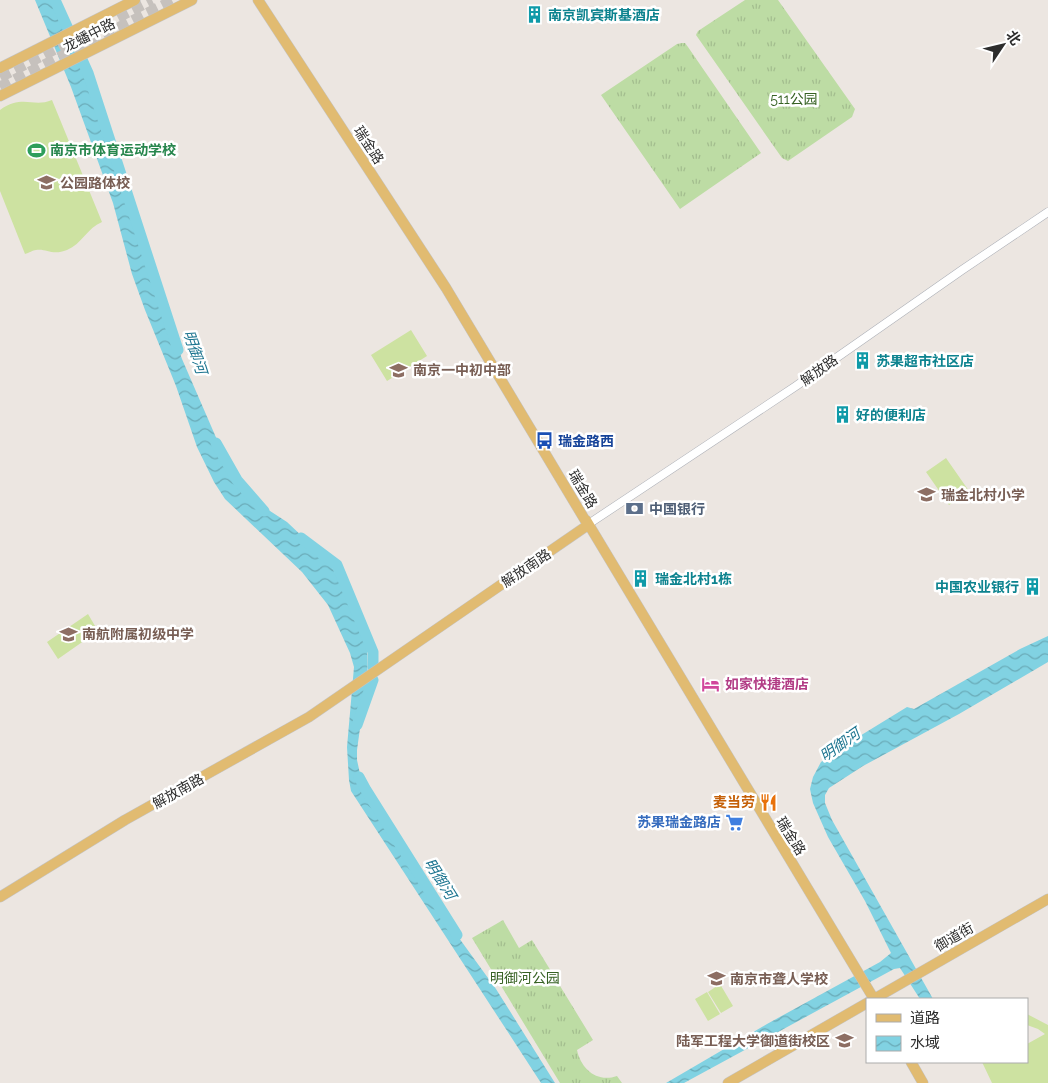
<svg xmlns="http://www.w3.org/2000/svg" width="1048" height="1083" viewBox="0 0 1048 1083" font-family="Raleway,'Noto Sans SC',sans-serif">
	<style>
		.grass { fill: url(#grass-tufts) }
		.pitch { fill: #cde2a1 }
		.water { fill: url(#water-waves) }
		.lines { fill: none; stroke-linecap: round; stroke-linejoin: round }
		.river { stroke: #81d2e2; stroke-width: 11 }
		.highway-tunnel { stroke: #c6c1bd; stroke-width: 11; stroke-dasharray: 11 5.5; stroke-linecap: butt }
		.minor-casing { stroke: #adb0b7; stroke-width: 9 }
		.major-casing { stroke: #c4c4c4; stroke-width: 11 }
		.minor { stroke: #fff; stroke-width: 8 }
		.major { stroke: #e1bb71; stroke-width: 10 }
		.labels { text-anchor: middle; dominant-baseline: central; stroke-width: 5; stroke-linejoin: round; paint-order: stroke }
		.culture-label { font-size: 14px; font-weight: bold; fill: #0d838f; stroke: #fff; text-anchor: start }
		.street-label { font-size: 14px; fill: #2d2d2d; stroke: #fff }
		.park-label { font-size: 14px; fill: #376224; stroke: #fff }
		.leisure-label { font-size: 14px; font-weight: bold; fill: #27864d; stroke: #fff; text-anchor: start }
		.education-label { font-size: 14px; font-weight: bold; fill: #785e54; stroke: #fff; text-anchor: start }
		.transit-label { font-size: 14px; font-weight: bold; fill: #164399; stroke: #fff; text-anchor: start }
		.service-label { font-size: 14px; font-weight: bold; fill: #4e5e75; stroke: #fff; text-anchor: start }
		.hotel-label { font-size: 14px; font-weight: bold; fill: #b23c85; stroke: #fff; text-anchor: start }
		.food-label { font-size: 14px; font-weight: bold; fill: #c56008; stroke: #fff; text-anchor: end }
		.shop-label { font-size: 14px; font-weight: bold; fill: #366cbe; stroke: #fff; text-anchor: end }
		.water-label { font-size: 15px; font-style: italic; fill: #1d7590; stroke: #fff }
	</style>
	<defs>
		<pattern id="grass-tufts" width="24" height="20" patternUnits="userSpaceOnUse" patternTransform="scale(1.25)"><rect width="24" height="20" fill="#bddca4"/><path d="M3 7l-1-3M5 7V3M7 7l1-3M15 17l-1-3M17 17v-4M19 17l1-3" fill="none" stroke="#a3bd8e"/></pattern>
		<pattern id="water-waves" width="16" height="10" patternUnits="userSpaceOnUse" patternTransform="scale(1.25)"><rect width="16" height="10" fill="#81d2e2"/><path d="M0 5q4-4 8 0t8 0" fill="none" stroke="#6aabb8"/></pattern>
	</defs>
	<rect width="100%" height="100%" fill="#ece6e1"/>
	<!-- grass -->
	<path class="grass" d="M745 0H778L855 109 852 117 788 161 782 158 696 35 698 31Z
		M682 43H685L688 47 761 153 680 209 601 95 677 44Z
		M503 920 519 948 532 940 593 1040 577 1050C581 1069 597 1083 617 1076L622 1083H560L472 938Z"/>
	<!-- pitch -->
	<path class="pitch" d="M52 100 102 222C87 228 82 244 67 250 52 256 46 248 36 250 33 250 29 253 25 254L0 191V110C23 94 33 108 52 100Z
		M411 330 427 356 387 381 371 355Z
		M946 458 969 491 949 505 926 472Z
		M88 614 98 631 58 659 47 642Z
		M720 984 733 1006 721 1013 708 992Z
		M707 992 720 1014 708 1021 695 999Z
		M1027 1014 1048 1025V1083H992L982 1062H1027V1044L1045 1034 1038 1029 1027 1025Z"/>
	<!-- water -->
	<path class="water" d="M35 0H57L59 6 119 174 144 253 182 359 231 472 240 488 250 498 287 522 323 556 332 567 353 608 367 650 368 688 362 714 357 750V760L362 783 369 798 459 938 496 989 555 1083H541L351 791 349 780 347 747 354 667 350 653 328 605 302 572 225 499 214 482 197 447 176 386 145 310 132 274 113 203 71 87Z
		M1048 636V662L959 714 863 766 829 788 825 795V803L832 820 933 999H920L900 968 894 969 684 1083H666L767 1024 880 962 891 953 865 901 828 837 813 803 810 789 813 777 821 762 834 752H841L844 750 850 742 907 707 914 709 1020 649Z"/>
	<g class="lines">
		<!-- river -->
		<path class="river" d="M55 0 88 73 178 350
			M216 443 237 480 264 511
			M301 538 337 565 373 652V667
			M357 725 373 680
			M359 777 366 790 457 935"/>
		<!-- highway-tunnel -->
		<path class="highway-tunnel" d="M0 77 152 0
			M0 87 174 0"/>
		<defs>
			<path id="minor" d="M584 527 796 386 962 270 1048 212"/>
			<path id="major" d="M0 68 135 0
				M0 96 192 0
				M586 520 874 999
				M0 897 125 820 309 717 588 525 446 288 258 0
				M874 999 1048 899
				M911 1062 923 1083
				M728 1083 867 1003"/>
		</defs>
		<!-- minor casing -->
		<use href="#minor" class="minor-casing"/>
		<!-- major casing -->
		<use href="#major" class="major-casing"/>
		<!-- minor -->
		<use href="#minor" class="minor"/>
		<!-- major -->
		<use href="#major" class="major"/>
	</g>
	<!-- icons -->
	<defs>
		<symbol id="building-bare" viewBox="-9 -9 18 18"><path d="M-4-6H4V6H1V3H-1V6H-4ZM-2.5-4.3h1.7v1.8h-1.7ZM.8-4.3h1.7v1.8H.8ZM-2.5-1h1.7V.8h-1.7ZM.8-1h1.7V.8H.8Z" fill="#0f9aa8" stroke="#fff" stroke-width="2.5" paint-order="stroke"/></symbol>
		<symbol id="stadium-bare" viewBox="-9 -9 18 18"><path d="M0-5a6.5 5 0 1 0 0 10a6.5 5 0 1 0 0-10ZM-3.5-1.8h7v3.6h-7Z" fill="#2e9e5b" stroke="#fff" stroke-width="2.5" paint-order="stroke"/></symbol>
		<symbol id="school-bare" viewBox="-9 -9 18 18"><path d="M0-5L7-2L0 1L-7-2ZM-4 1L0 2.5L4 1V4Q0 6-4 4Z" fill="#8d6e63" stroke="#fff" stroke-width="2.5" paint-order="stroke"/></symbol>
		<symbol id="bus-bare" viewBox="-9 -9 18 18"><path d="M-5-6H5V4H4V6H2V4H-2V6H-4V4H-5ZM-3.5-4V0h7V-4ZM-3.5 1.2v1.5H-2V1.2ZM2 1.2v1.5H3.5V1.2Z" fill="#1a4fb4" stroke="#fff" stroke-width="2.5" paint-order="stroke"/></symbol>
		<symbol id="bank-bare" viewBox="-9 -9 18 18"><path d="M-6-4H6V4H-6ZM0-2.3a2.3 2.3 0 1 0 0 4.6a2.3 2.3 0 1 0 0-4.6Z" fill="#5c6f8a" stroke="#fff" stroke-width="2.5" paint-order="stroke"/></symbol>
		<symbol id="hotel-bare" viewBox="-9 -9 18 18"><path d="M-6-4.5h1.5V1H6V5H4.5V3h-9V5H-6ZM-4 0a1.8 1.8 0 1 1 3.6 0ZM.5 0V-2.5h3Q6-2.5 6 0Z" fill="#d1479c" stroke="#fff" stroke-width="2.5" paint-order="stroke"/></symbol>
		<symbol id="restaurant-bare" viewBox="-9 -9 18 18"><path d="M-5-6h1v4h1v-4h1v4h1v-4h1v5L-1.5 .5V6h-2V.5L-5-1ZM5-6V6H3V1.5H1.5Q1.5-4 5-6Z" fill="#e8710a" stroke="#fff" stroke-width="2.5" paint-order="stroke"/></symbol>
		<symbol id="supermarket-bare" viewBox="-9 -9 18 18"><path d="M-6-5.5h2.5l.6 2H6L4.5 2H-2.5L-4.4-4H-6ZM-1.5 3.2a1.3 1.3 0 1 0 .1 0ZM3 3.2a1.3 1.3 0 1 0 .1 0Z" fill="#3f7fe0" stroke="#fff" stroke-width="2.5" paint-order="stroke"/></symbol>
		<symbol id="university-bare" viewBox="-9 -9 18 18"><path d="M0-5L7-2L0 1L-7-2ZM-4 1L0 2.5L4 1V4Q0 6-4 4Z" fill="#8d6e63" stroke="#fff" stroke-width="2.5" paint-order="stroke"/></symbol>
	</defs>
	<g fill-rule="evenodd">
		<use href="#building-bare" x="522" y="2" width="25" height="25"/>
		<use href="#stadium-bare" x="24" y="138" width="25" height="25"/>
		<use href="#school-bare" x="34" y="170" width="25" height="25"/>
		<use href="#building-bare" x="850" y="348" width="25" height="25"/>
		<use href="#school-bare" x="386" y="358" width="25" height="25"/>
		<use href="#building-bare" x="830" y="402" width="25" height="25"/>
		<use href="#bus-bare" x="532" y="428" width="25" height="25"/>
		<use href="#school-bare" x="914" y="482" width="25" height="25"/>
		<use href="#bank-bare" x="622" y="496" width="25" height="25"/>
		<use href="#building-bare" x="628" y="566" width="25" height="25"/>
		<use href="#building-bare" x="1020" y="574" width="25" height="25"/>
		<use href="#school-bare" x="56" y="622" width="25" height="25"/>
		<use href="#hotel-bare" x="698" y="672" width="25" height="25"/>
		<use href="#restaurant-bare" x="756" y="790" width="25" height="25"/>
		<use href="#supermarket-bare" x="722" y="810" width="25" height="25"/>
		<use href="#school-bare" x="704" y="966" width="25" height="25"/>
		<use href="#university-bare" x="832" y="1028" width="25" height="25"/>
	</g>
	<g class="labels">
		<!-- culture labels -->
		<g class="culture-label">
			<text x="548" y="15">南京凯宾斯基酒店</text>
			<text x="876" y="361">苏果超市社区店</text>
			<text x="856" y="415">好的便利店</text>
			<text x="655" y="579">瑞金北村1栋</text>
			<text x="1019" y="587" text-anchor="end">中国农业银行</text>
		</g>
		<!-- street labels -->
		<g class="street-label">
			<text transform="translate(89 35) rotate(-27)">龙蟠中路</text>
			<text transform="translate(369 145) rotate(57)">瑞金路</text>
			<text transform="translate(819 370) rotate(-35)">解放路</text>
			<text transform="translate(583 489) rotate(59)">瑞金路</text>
			<text transform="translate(526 568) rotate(-34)">解放南路</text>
			<text transform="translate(178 791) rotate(-29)">解放南路</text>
			<text transform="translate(791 836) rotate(58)">瑞金路</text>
			<text transform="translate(954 937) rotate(-30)">御道街</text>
		</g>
		<!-- park labels -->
		<g class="park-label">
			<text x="794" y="99">511公园</text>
			<text x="525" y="978">明御河公园</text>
		</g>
		<!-- leisure labels -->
		<g class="leisure-label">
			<text x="50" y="150">南京市体育运动学校</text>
		</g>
		<!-- education labels -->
		<g class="education-label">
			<text x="60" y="183">公园路体校</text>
			<text x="413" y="370">南京一中初中部</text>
			<text x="941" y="495">瑞金北村小学</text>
			<text x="82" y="634">南航附属初级中学</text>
			<text x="730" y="979">南京市聋人学校</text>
			<text x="830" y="1041" text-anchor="end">陆军工程大学御道街校区</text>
		</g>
		<!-- transit labels -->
		<g class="transit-label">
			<text x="558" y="441">瑞金路西</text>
		</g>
		<!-- service labels -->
		<g class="service-label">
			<text x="649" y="509">中国银行</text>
		</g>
		<!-- hotel labels -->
		<g class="hotel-label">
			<text x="725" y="684">如家快捷酒店</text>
		</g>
		<!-- food labels -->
		<g class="food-label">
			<text x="755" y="802">麦当劳</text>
		</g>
		<!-- shop labels -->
		<g class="shop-label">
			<text x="721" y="822">苏果瑞金路店</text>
		</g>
		<!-- water labels -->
		<g class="water-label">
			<text transform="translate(195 352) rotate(72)">明御河</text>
			<text transform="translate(840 745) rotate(-35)">明御河</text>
			<text transform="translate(440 879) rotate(58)">明御河</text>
		</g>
	</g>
	<!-- legend -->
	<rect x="866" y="998" width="162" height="65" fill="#ffffff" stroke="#ababab"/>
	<rect x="876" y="1014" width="25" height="8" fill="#e1bb71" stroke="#ababab"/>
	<text x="910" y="1023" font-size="15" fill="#2d2d2d">道路</text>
	<rect x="876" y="1036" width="25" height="15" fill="url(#water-waves)" stroke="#ababab"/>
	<text x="910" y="1048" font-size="15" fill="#2d2d2d">水域</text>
	<!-- north arrow -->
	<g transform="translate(1003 45) rotate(55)" stroke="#ffffff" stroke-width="4" paint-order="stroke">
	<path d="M0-4L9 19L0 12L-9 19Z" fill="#2d2d2d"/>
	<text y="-8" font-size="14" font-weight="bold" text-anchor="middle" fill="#2d2d2d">北</text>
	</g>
</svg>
